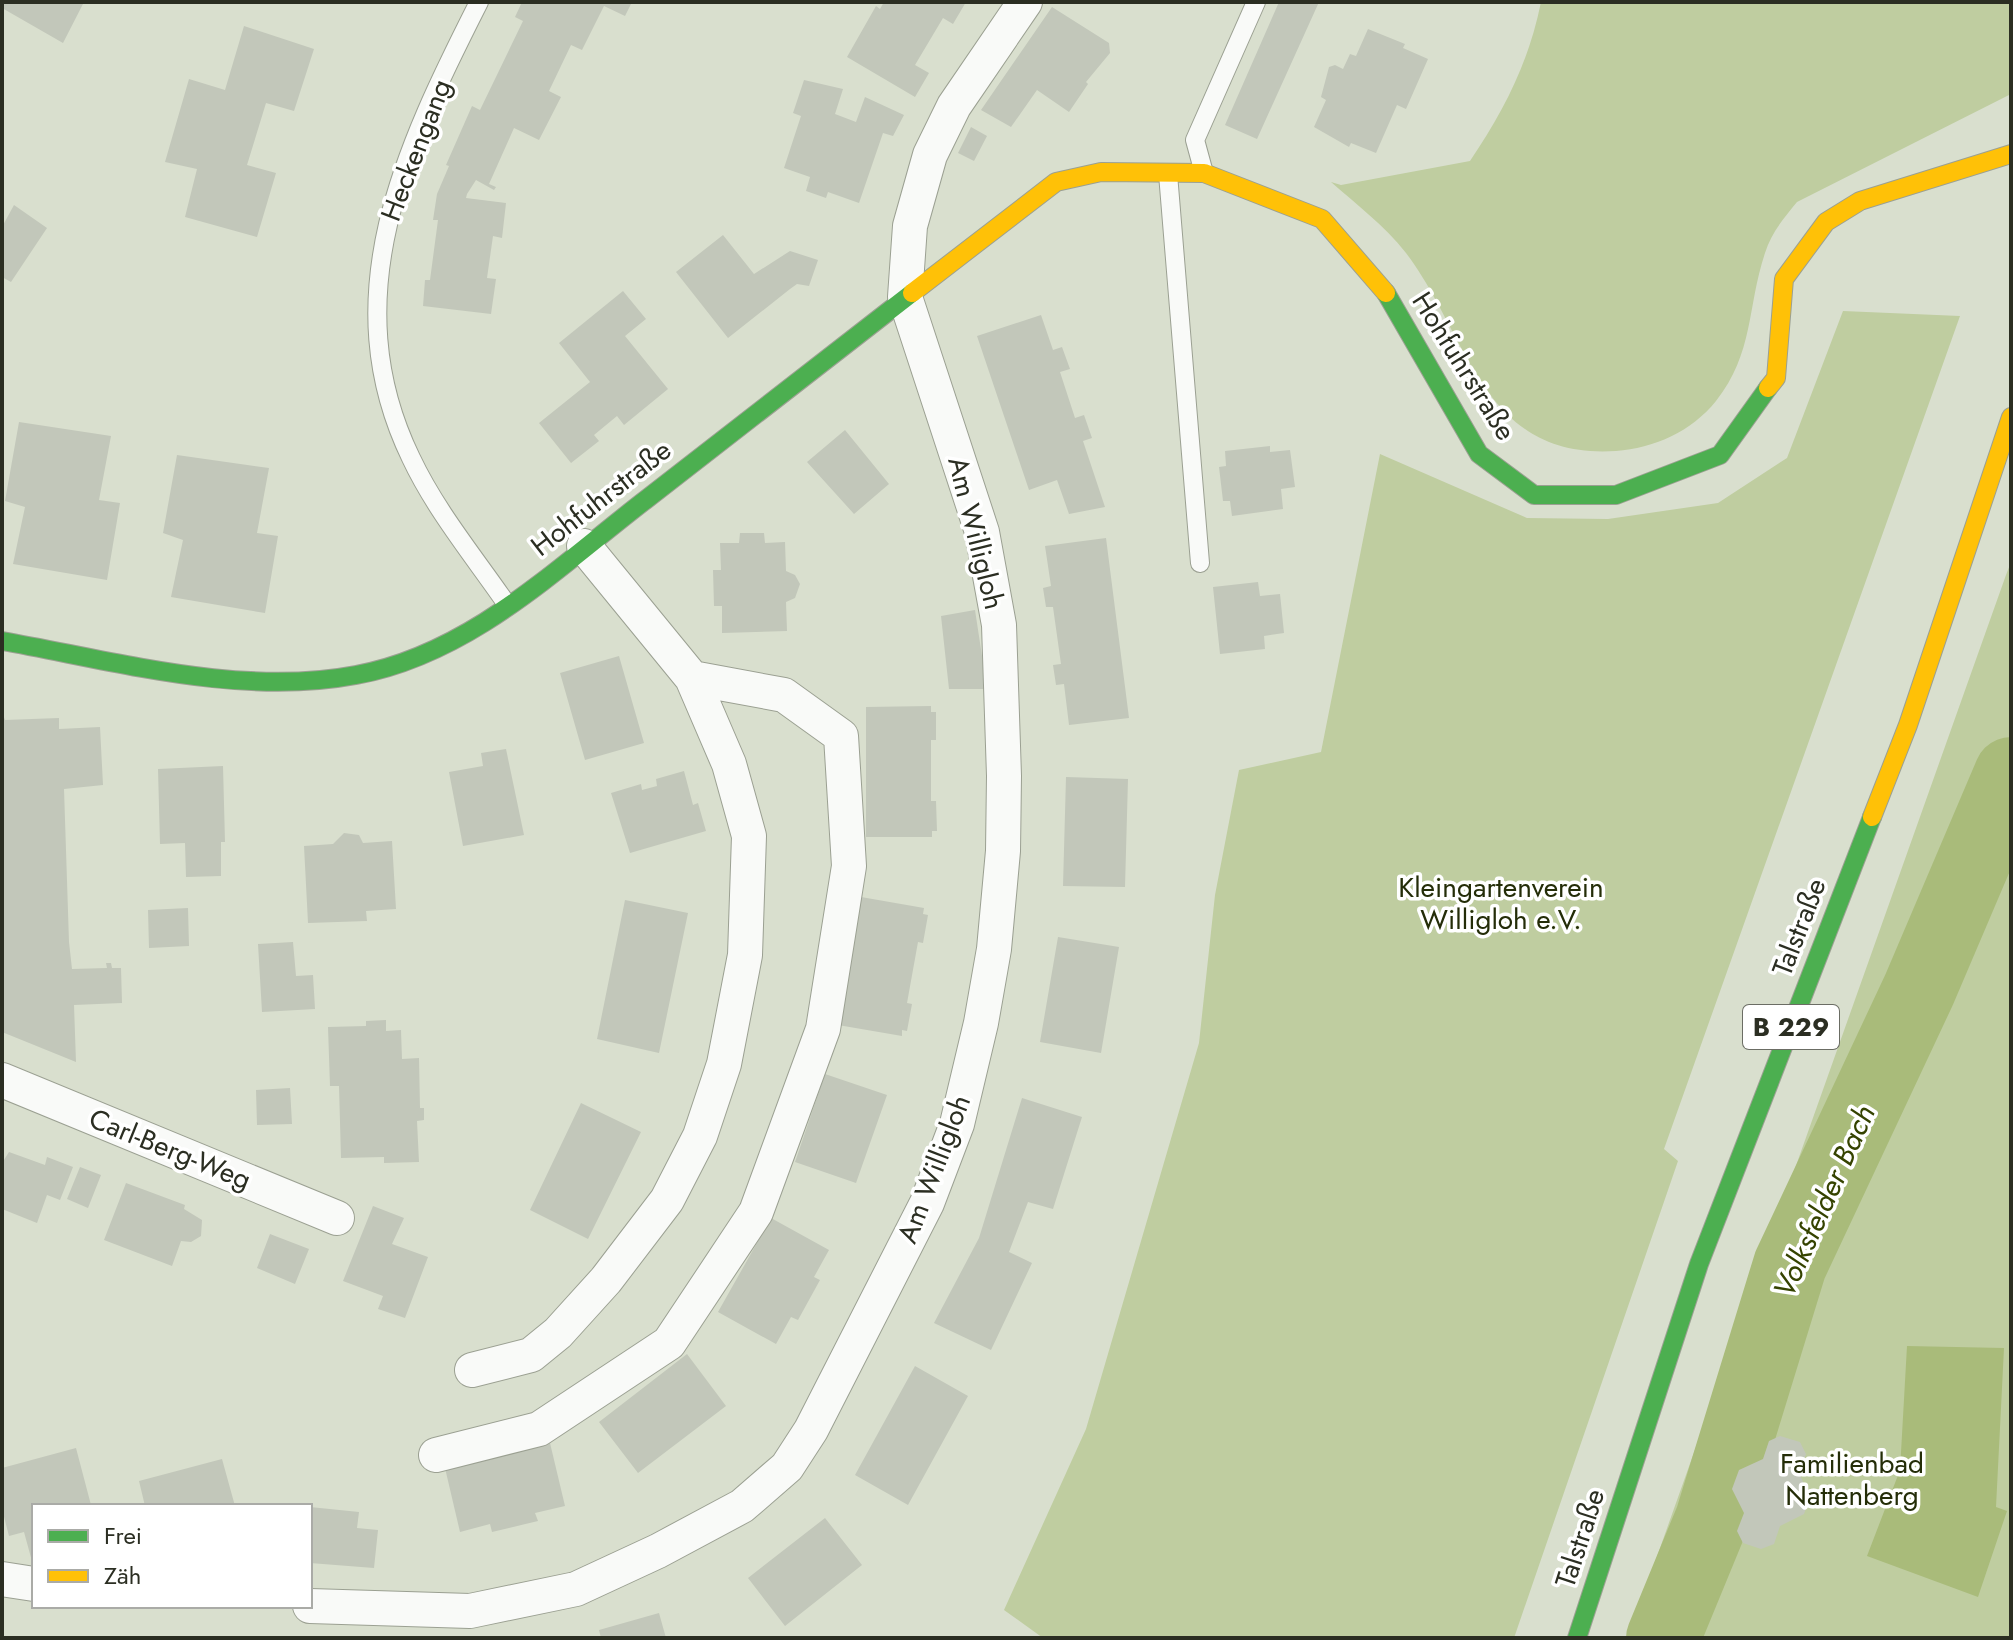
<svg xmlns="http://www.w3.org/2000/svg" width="2013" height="1640" viewBox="0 0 2013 1640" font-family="Jost,sans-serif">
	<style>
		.green { fill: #bfcda0 }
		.water { fill: #a9bb7a }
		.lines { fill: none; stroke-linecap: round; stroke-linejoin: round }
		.river { stroke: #a9bb7a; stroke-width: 74 }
		.building { fill: #c2c7ba }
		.lane-casing { stroke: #9ba092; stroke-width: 20 }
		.street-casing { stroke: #9ba092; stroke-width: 36 }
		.fast-casing { stroke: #9ba092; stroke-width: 20 }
		.slow-casing { stroke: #9ba092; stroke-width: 20 }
		.lane { stroke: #f9faf8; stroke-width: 18 }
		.street { stroke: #f9faf8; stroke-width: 34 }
		.fast { stroke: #4caf50; stroke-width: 18 }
		.slow { stroke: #ffc107; stroke-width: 18 }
		.labels { text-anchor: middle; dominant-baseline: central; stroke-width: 7; stroke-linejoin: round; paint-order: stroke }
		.shield { fill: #fff; stroke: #6b6d64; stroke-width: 2 }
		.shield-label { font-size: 26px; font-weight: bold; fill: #2b2e22 }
		.street-label { font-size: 28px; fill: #2b2e22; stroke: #fff }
		.park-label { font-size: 28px; fill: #242d08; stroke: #fff }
		.water-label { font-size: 30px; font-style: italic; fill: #354300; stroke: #fff }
	</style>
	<rect width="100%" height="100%" fill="#d9dfce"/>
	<!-- green -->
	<path class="green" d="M1541 2H2011V94L1797 202C1784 218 1771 233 1765 253 1747 307 1754 353 1716 401 1691 432 1654 448 1616 451 1482 460 1469 336 1406 253 1384 225 1357 205 1331 182L1341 185 1470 161C1504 111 1529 62 1541 2Z
		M1843 311 1960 316 1664 1149 1678 1161 1514 1638H1043L1004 1610 1086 1429 1199 1043 1215 895 1239 770 1321 752 1380 454 1527 518 1608 519 1718 503 1787 458Z
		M2011 562V1638H1628L2006 575Z"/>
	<!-- water -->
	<path class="water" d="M1907 1346 2004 1348 1996 1507 2007 1511 1978 1597 1867 1556 1900 1470Z"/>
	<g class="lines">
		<!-- river -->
		<path class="river" d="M1663 1638 1712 1519 1790 1265 1919 990 2011 774"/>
	</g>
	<!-- building -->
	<path class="building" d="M2 2H84L63 43 2 8Z
		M522 2H632L625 16 604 6 582 50 571 45 549 91 561 97 539 140 514 128 489 184 496 187 494 190 476 180 467 194 466 198 506 203 502 238 493 236 487 278 496 279 491 314 423 306 425 280H430L438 220H433L437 194 449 166 446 165 472 106 480 110 523 21 515 17Z
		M884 2H966L953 24 943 18 915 65 929 73 915 97 847 57 876 6 880 9Z
		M1279 2H1319L1257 139 1225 125Z
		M1052 7 1109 43 1110 53 1086 82 1088 84 1069 112 1037 90 1011 127 981 110Z
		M244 26 314 49 294 111 266 103 247 165 276 173 257 237 185 217 197 169 165 162 189 79 225 90Z
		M1368 29 1405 44 1403 48 1428 59 1406 109 1397 105 1376 153 1351 143 1349 147 1314 127 1326 100 1321 97 1329 67 1335 65 1343 69 1350 54 1356 56Z
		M804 80 843 89 835 114 856 122 865 97 904 115 893 136 883 133 859 203 828 192 826 198 806 191 810 177 784 168 801 116 793 113Z
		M971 127 987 136 974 161 958 153Z
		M14 205 47 228 11 282 2 277V227Z
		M723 235 754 274 790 251 818 260 809 286 797 284 790 289 728 338 676 272Z
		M623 291 646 319 625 336 668 389 624 425 617 416 594 435 599 441 571 463 539 423 590 382 559 343Z
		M1041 315 1053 350 1062 347 1070 369 1060 372 1075 418 1084 415 1092 438 1083 441 1105 507 1069 514 1057 480 1029 490 977 336Z
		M19 422 111 436 99 500 120 503 107 580 13 564 25 507 5 501Z
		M845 430 889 484 854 514 807 462Z
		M1270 446V452L1290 450 1295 487 1281 489 1283 509 1232 516 1230 501H1223L1219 467 1226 466 1225 451Z
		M177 455 269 468 257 533 278 536 265 613 171 597 183 540 163 533Z
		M740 533H764L765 543 785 542 786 571 795 575 800 584 795 598 786 602 787 631 722 633V606H714L713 570H721L720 543H739Z
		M1106 538 1129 718 1069 725 1064 684 1056 685 1053 665 1061 664 1053 607H1046L1043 588 1051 586 1045 546Z
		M1258 582 1260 596 1280 594 1284 633 1264 636 1265 649 1220 654 1213 587Z
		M975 610 987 689H949L941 616Z
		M619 656 644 743 585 760 560 673Z
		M931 706V712H936V740H931V801H936L937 831H932V837H866V707Z
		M2 712 5 720 59 718V729L100 727 103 785 64 789 69 942 72 969 107 968 106 963H111L112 968H121L122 1003 74 1005 76 1062 2 1032Z
		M506 749 524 835 463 846 449 772 483 766 481 753Z
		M223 766 225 842H221V876L186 877 185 843 160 844 158 769Z
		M684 771 693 805 698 803 706 831 630 853 611 793 641 784 642 790 657 786 656 779Z
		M1066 777 1128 779 1125 887 1063 886Z
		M344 833 359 835 363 843 392 841 396 909 366 911 367 921 308 923 304 846 333 844Z
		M861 897 924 908 923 914 928 915 923 943 918 942 907 1003 912 1004 907 1031 902 1030V1036L838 1025Z
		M625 900 688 913 659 1053 597 1039Z
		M188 908 189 946 149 948 148 910Z
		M1058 937 1119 947 1101 1053 1040 1042Z
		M293 942 296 976 313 975 315 1009 262 1012 258 944Z
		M386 1020V1031L401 1030 402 1059 419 1058 420 1108H424V1120L417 1121 419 1162 384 1163V1157L341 1158 339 1086H330L328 1027 366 1026V1021Z
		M825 1074 887 1095 856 1183 795 1162Z
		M290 1088 292 1124 257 1125 256 1090Z
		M1022 1098 1082 1117 1053 1209 1028 1202 1009 1252 1032 1263 991 1350 934 1323 979 1238Z
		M581 1103 641 1132 588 1239 530 1210Z
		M9 1152 45 1165 47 1157 73 1167 60 1200 47 1195 37 1223 2 1209V1163Z
		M80 1167 101 1175 88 1208 67 1199Z
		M126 1183 185 1205 184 1209 202 1220 201 1236 191 1242 181 1241 172 1266 104 1240Z
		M373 1206 404 1218 392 1244 428 1257 405 1318 378 1309 383 1296 343 1281Z
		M771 1218 829 1250 814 1277 820 1280 798 1320 791 1317 776 1344 718 1312Z
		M270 1234 309 1249 295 1284 257 1268Z
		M687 1354 726 1406 638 1473 599 1422Z
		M915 1366 968 1396 908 1505 855 1475Z
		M1780 1436 1800 1442 1806 1454 1799 1473 1810 1497 1804 1514 1780 1526 1774 1544 1761 1549 1743 1543 1737 1531 1744 1513 1732 1489 1739 1470 1763 1459 1769 1441Z
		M550 1443 565 1506 535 1513 538 1521 492 1532 490 1524 460 1532 445 1468Z
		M76 1448 91 1505 34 1506 33 1565 24 1532 9 1536 2 1509V1468Z
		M222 1459 235 1506H145L139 1481Z
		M310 1507 359 1512 357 1528 378 1530 374 1568 310 1563Z
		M825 1518 862 1565 785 1626 748 1578Z
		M659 1613 666 1638H601L599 1630Z"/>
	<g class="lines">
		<defs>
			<path id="lane" d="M479 2C405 148 333 297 411 458 436 511 475 558 508 606
				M1204 173 1195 140 1256 2
				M1168 174 1200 563"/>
			<path id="street" d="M2 1080 337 1218
				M472 1370 531 1355 558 1333 606 1280 667 1200 700 1136 724 1064 745 955 749 836 729 764 692 678 584 546
				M436 1455 539 1429 669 1343 756 1212 823 1029 849 866 841 736 784 695 692 678
				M2 1579 34 1584
				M310 1606 470 1611 576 1589 658 1551 742 1506 787 1467 811 1430 927 1203 957 1124 981 1023 994 949 1003 851 1004 776 999 625 982 532 905 297 910 226 930 155 954 106 1025 2"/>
			<path id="fast" d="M1386 293 1479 454 1534 495H1616L1720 455 1768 388
				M2 641C115 661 241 697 356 675 471 654 559 566 648 498 736 429 824 361 912 293
				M1577 1638 1699 1264 1872 817"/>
			<path id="slow" d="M912 293 1056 182 1101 172 1204 173 1322 219 1386 293
				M1768 388 1776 378 1784 279 1826 222 1860 201 2011 154
				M1872 817 1908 725 2011 417"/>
		</defs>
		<!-- lane casing -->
		<use href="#lane" class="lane-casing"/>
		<!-- street casing -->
		<use href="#street" class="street-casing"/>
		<!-- fast casing -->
		<use href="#fast" class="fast-casing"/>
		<!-- slow casing -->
		<use href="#slow" class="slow-casing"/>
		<!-- lane -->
		<use href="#lane" class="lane"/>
		<!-- street -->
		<use href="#street" class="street"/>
		<!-- fast -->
		<use href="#fast" class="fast"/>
		<!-- slow -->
		<use href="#slow" class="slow"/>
	</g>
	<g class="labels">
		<!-- shield labels -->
		<rect class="shield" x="1743" y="1005" width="96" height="44" rx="6"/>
		<g class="shield-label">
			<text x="1791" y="1027">B 229</text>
		</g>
		<!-- street labels -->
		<g class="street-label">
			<text transform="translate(416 150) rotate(-69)">Heckengang</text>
			<text transform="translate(1464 366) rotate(58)">Hohfuhrstraße</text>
			<text transform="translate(601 498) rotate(-38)">Hohfuhrstraße</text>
			<text transform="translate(976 533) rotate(76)">Am Willigloh</text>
			<text transform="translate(1799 927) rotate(-69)">Talstraße</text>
			<text transform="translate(170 1149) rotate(22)">Carl-Berg-Weg</text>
			<text transform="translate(934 1169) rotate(-69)">Am Willigloh</text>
			<text transform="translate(1580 1538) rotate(-72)">Talstraße</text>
		</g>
		<!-- park labels -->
		<g class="park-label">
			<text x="1501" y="887">Kleingartenverein<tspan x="1501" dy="32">Willigloh e.V.</tspan></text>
			<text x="1852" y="1463">Familienbad<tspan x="1852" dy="32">Nattenberg</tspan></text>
		</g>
		<!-- water labels -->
		<g class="water-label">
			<text transform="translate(1824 1201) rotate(-66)">Volksfelder Bach</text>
		</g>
	</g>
	<!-- border -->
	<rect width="2013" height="1640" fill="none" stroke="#2b2e22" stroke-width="8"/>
	<!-- legend -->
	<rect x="32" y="1504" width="280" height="104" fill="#ffffff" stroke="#aaaba7" stroke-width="2"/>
	<rect x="48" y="1530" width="40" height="12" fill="#4caf50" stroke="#aaaba7" stroke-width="2"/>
	<text x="104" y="1544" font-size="24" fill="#2b2e22">Frei</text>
	<rect x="48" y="1570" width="40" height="12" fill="#ffc107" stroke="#aaaba7" stroke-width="2"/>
	<text x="104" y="1584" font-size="24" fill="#2b2e22">Zäh</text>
</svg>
